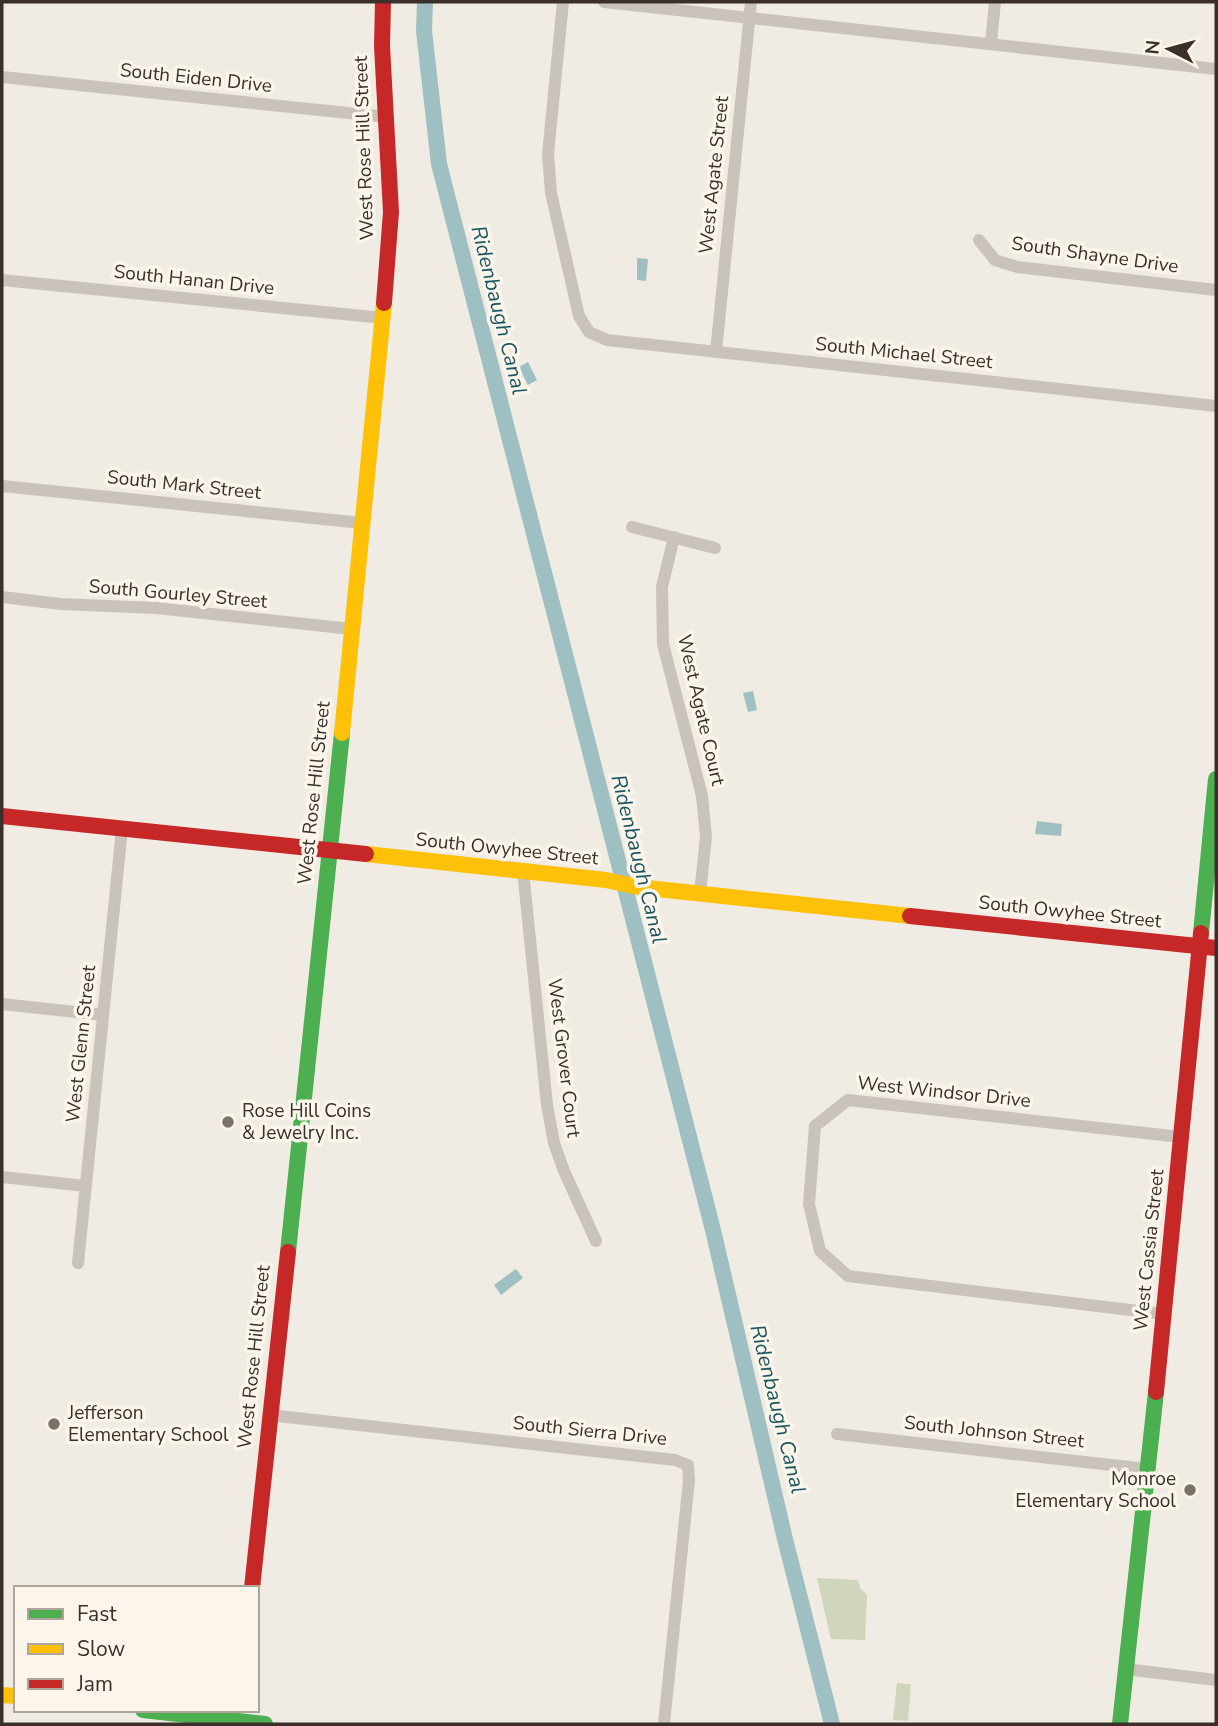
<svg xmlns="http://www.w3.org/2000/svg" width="1218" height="1726" viewBox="0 0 1218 1726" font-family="'Nunito Sans',sans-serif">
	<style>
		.green { fill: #d0d6bc }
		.water { fill: #9ec0c2 }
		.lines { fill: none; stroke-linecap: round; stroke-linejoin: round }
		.canal { stroke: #9ec0c2; stroke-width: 16 }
		.street { stroke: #c9c3bc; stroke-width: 12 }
		.fast { stroke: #4caf50; stroke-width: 16 }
		.slow { stroke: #ffc107; stroke-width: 16 }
		.jam { stroke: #c62828; stroke-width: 16 }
		.poi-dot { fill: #7a716a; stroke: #fbf5eb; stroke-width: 2.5 }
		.labels { text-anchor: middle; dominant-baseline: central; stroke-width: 7; stroke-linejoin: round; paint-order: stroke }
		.street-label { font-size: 19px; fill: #3b3029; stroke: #fbf5eb }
		.poi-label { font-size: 19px; fill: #3b3029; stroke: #fbf5eb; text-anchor: start }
		.water-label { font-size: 21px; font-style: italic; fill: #1b5660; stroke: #fbf5eb }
	</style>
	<rect width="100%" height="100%" fill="#f0ebe3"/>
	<!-- green -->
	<path class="green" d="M817 1578 858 1580 860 1588 867 1595 865 1640 831 1639Z
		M897 1683 911 1684 908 1721 893 1720Z"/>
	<!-- water -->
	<path class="water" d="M637 258 648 259 646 281 637 280Z
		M528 362 537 380 528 385 519 367Z
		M753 691 757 710 748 712 743 693Z
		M1037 821 1062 824 1061 836 1035 834Z
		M516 1269 523 1278 501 1295 494 1285Z"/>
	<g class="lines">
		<!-- canal -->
		<path class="canal" d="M425 2 424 31 439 164 713 1230 784 1535 832 1724"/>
		<!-- street -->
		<path class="street" d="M563 2 548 154 551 193 579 316 589 332 607 340 1216 406
			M604 2 1216 69
			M991 43 995 2
			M2 77 387 117
			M979 240 995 260 1017 267 1216 290
			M2 280 383 318
			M716 352 751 2
			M2 486 362 523
			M632 527 715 548
			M674 537 662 587 663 644 702 796 706 837 700 893
			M2 597 61 604 156 608 351 629
			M523 871 547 1105 554 1143 564 1171 596 1241
			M2 1004 103 1015
			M2 1177 86 1186
			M78 1263 122 829
			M1164 1314 848 1276 820 1251 809 1204 815 1126 848 1100 1181 1137
			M269 1415 675 1460 688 1465 689 1480 664 1724
			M837 1434 1147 1469
			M1125 1669 1216 1680"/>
		<!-- fast -->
		<path class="fast" d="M1201 933 1216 779
			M288 1252 342 733
			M143 1710 265 1724
			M1120 1724 1156 1392"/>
		<!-- slow -->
		<path class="slow" d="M342 733 384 303
			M366 854 606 880 638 887 910 916
			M2 1695 16 1696"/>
		<!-- jam -->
		<path class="jam" d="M383 2 382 46 391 212 384 303
			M2 816 366 854
			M910 916 1216 948
			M1156 1392 1201 933
			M252 1588 288 1252"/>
	</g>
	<!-- markers -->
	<g class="poi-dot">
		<circle cx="228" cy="1122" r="7"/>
		<circle cx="54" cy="1424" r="7"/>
		<circle cx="1190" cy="1490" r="7"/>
	</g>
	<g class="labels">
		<!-- street labels -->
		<g class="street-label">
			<text transform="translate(196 78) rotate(6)">South Eiden Drive</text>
			<text transform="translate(364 148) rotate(-92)">West Rose Hill Street</text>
			<text transform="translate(714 175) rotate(-84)">West Agate Street</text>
			<text transform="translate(1095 255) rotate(8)">South Shayne Drive</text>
			<text transform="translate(194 280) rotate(6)">South Hanan Drive</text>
			<text transform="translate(904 353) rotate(6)">South Michael Street</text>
			<text transform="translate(184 485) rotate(6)">South Mark Street</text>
			<text transform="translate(178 594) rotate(5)">South Gourley Street</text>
			<text transform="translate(701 710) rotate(77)">West Agate Court</text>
			<text transform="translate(314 793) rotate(-84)">West Rose Hill Street</text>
			<text transform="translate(507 849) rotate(6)">South Owyhee Street</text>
			<text transform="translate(1070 912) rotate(6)">South Owyhee Street</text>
			<text transform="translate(81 1044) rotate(-84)">West Glenn Street</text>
			<text transform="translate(564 1058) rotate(83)">West Grover Court</text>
			<text transform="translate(944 1092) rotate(6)">West Windsor Drive</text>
			<text transform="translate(1149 1250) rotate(-84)">West Cassia Street</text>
			<text transform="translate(254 1357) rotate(-84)">West Rose Hill Street</text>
			<text transform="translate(590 1431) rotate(6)">South Sierra Drive</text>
			<text transform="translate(994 1432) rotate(6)">South Johnson Street</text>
		</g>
		<!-- poi labels -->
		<g class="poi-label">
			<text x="242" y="1111">Rose Hill Coins<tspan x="242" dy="22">&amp; Jewelry Inc.</tspan></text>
			<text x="68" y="1413">Jefferson<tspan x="68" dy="22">Elementary School</tspan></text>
			<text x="1176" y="1479" text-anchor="end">Monroe<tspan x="1176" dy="22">Elementary School</tspan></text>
		</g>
		<!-- water labels -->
		<g class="water-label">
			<text transform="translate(499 310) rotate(76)">Ridenbaugh Canal</text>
			<text transform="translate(639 859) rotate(76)">Ridenbaugh Canal</text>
			<text transform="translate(778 1409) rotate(76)">Ridenbaugh Canal</text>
		</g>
	</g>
	<!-- border -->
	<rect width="1218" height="1726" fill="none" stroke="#3b3029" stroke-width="7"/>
	<!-- legend -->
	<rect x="14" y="1586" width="245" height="126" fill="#fbf5eb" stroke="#aea69d" stroke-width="2"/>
	<rect x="28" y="1609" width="35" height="10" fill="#4caf50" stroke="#aea69d" stroke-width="2"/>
	<text x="77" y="1621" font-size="21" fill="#3b3029">Fast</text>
	<rect x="28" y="1644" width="35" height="10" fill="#ffc107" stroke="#aea69d" stroke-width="2"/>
	<text x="77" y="1656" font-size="21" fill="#3b3029">Slow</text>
	<rect x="28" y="1679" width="35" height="10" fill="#c62828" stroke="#aea69d" stroke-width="2"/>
	<text x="77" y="1691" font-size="21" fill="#3b3029">Jam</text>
	<!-- north arrow -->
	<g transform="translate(1169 49) rotate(276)" stroke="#fbf5eb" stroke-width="5" paint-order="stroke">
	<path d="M0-5L12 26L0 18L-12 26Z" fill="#3b3029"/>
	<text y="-10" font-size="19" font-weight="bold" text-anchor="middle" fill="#3b3029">N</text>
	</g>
</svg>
